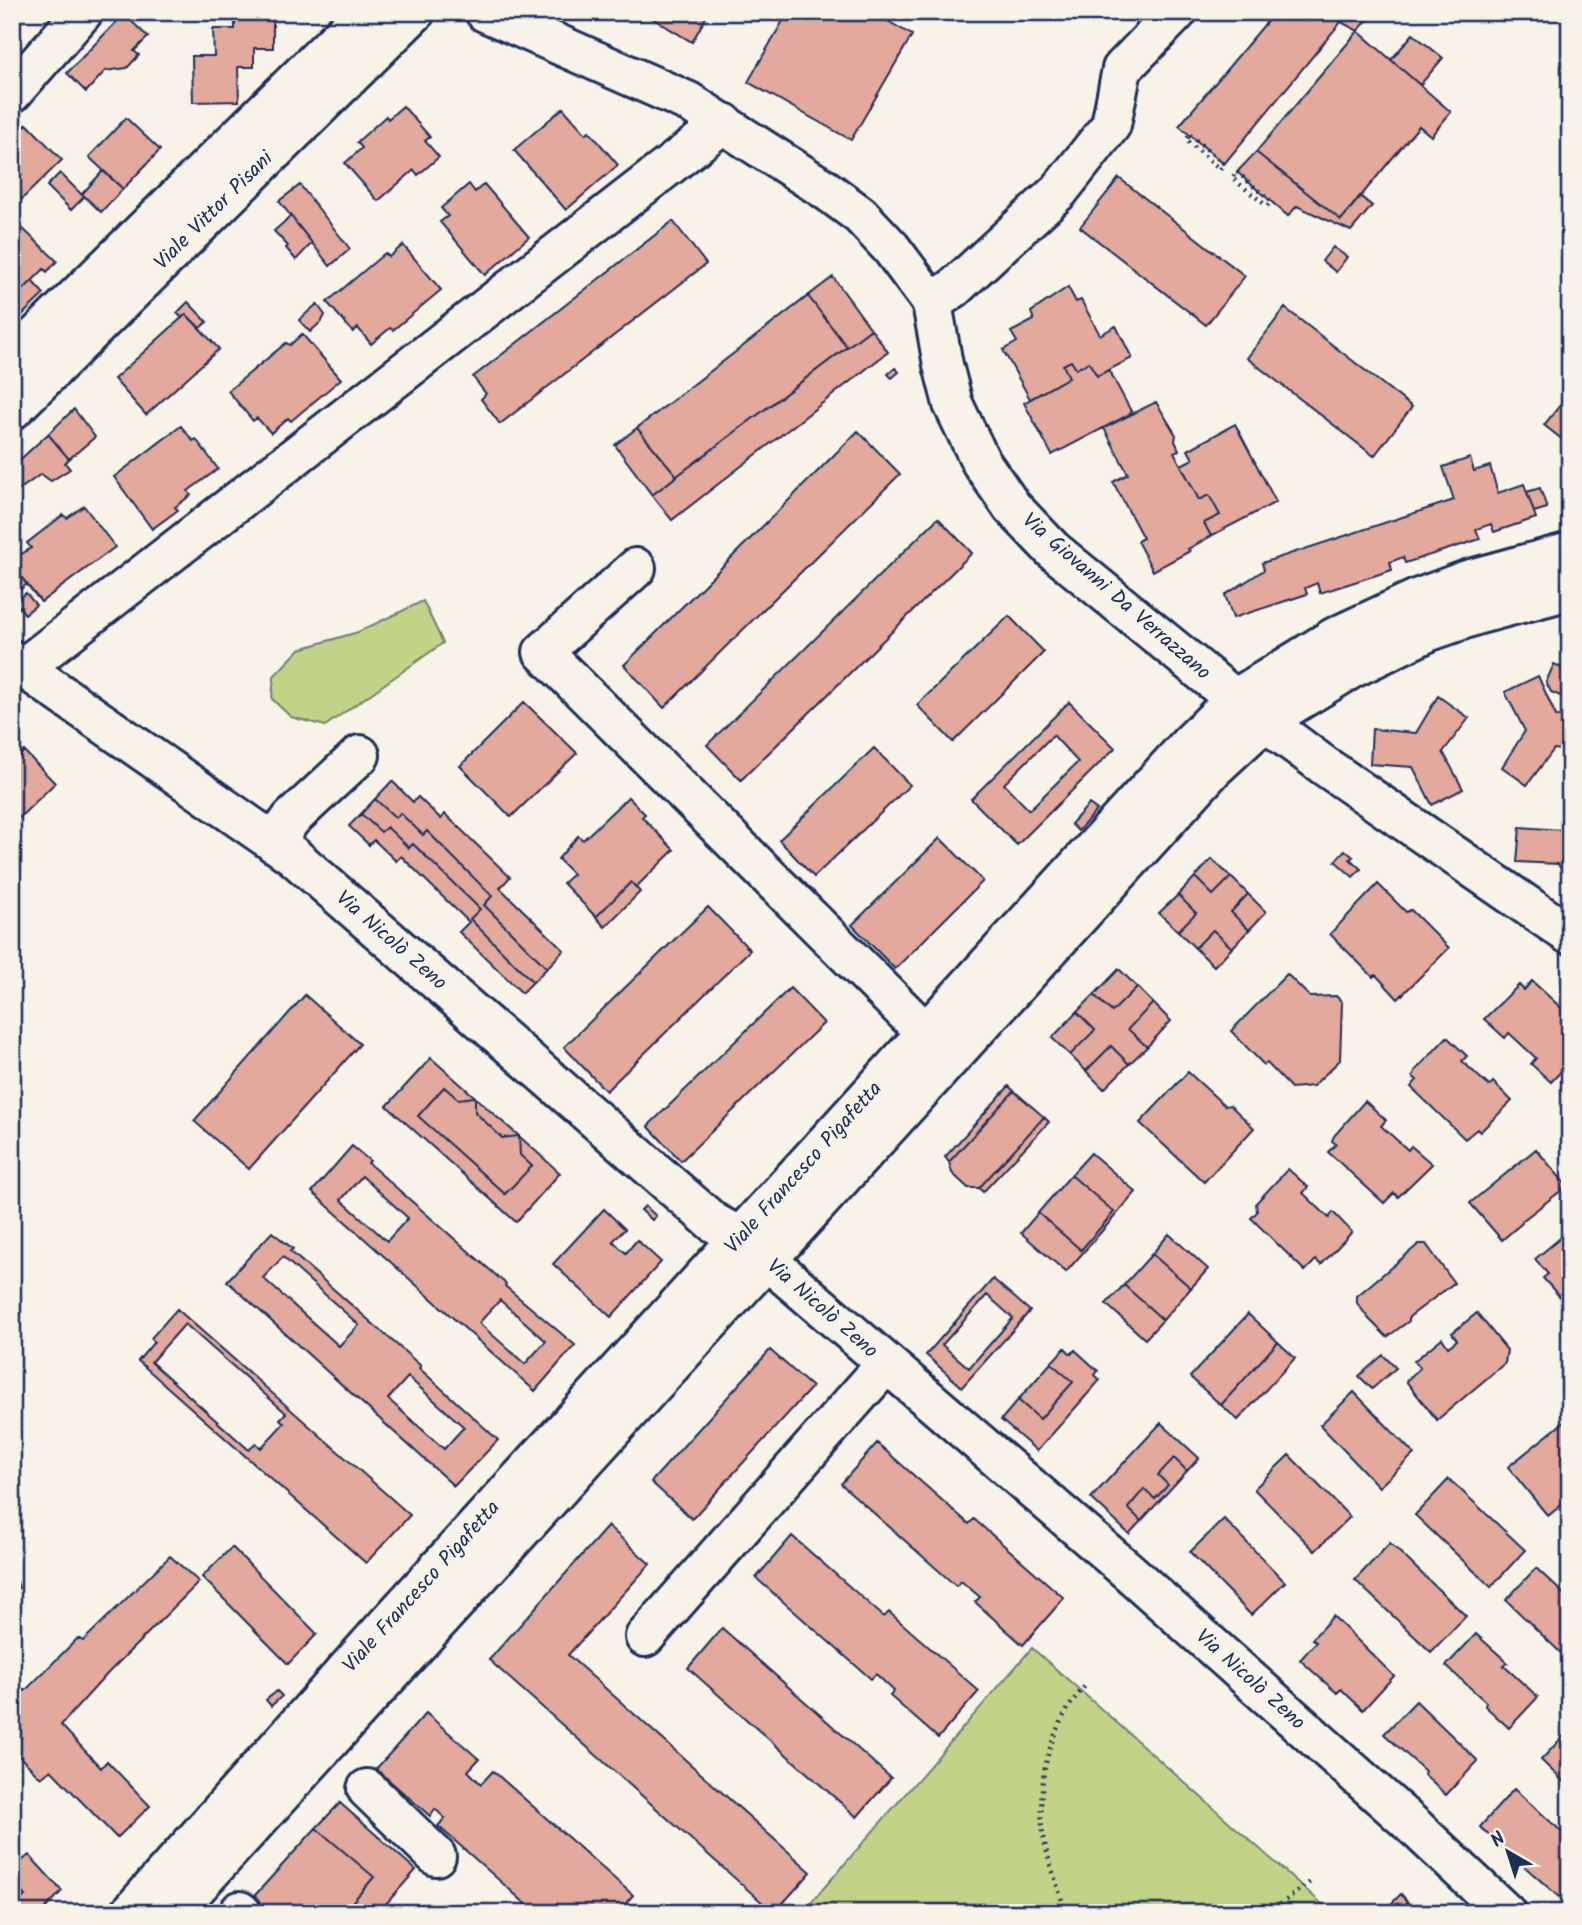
<svg xmlns="http://www.w3.org/2000/svg" width="1582" height="1925" viewBox="0 0 1582 1925" font-family="Kalam,sans-serif">
	<style>
		.green { fill: #c2d388; stroke: #6e8173; stroke-width: 2 }
		.building { fill: #e2a99c; stroke: #1b2f5e; stroke-width: 2; fill-rule: evenodd }
		.lines { fill: none; stroke-linecap: round; stroke-linejoin: round }
		.minor-casing { stroke: #1b2f5e; stroke-width: 44 }
		.path { stroke: #1b2f5e; stroke-width: 4.5; stroke-dasharray: 2 5; stroke-linecap: butt }
		.minor { stroke: #f7f3e8; stroke-width: 38 }
		.labels { text-anchor: middle; dominant-baseline: central; stroke-width: 7; stroke-linejoin: round; paint-order: stroke }
		.street-label { font-size: 21px; fill: #1b2f5e; stroke: #f7f3e8 }
	</style>
	<rect width="100%" height="100%" fill="#f7f3e8"/>
	<filter id="ink" filterUnits="userSpaceOnUse"><feTurbulence type="fractalNoise" baseFrequency=".0143" numOctaves="2"/><feDisplacementMap in="SourceGraphic" scale="14" xChannelSelector="R" yChannelSelector="G"/><feConvolveMatrix kernelMatrix="1 2 1 2 8 2 1 2 1" color-interpolation-filters="sRGB"/></filter>
	<g filter="url(#ink)">
		<!-- green -->
		<path class="green" d="M423 601 443 643 325 726 291 717 272 699 274 676 300 649 358 632Z
			M1032 1648 1303 1887 1332 1913H802Z"/>
		<!-- building -->
		<path class="building" d="M235 12H273V48H254V67H238L239 101 193 102 192 56H214L213 29H235Z
			M642 12H709L692 42Z
			M788 12H872L912 35 851 140 748 82Z
			M1275 12H1329L1341 22 1224 164 1179 126Z
			M1329 12H1349L1341 22Z
			M1349 12H1374L1358 31 1341 22Z
			M124 14 148 37 134 51 139 55 127 68 105 71 86 92 67 73Z
			M1358 31 1451 112 1431 136 1419 126 1341 220 1256 152Z
			M1413 34 1443 58 1420 85 1391 60Z
			M403 106 430 137 425 141 439 157 418 175 414 170 378 201 345 163 362 148 357 142 386 116 388 119Z
			M563 108 586 134 589 131 618 165 566 210 514 150Z
			M126 118 160 150 123 189 89 157Z
			M27 124 62 160 13 208 12 138Z
			M1256 152 1341 220 1360 196 1372 206 1351 231 1297 206 1288 216 1237 172Z
			M103 171 123 189 101 212 82 194Z
			M60 173 84 197 71 210 47 186Z
			M1119 178 1245 276 1206 325 1080 227Z
			M469 184 475 192 484 184 529 237 485 275 440 222 448 216 441 208Z
			M300 185 350 249 330 266 279 201Z
			M291 216 312 243 296 260 286 248 288 246 274 231Z
			M673 221 706 264 500 424 481 399 486 394 473 377Z
			M20 226 57 261 47 272 44 269 12 301V234Z
			M403 245 441 290 393 330 390 328 371 344 358 328 353 332 327 302 385 253 389 257Z
			M1333 247 1347 257 1336 272 1322 261Z
			M833 277 871 329 847 347 808 296Z
			M32 281 44 294 20 317 12 309V301Z
			M1068 287 1076 302 1081 300 1100 335 1116 326 1132 358 1097 376 1089 362 1076 369 1071 361 1063 365 1069 377 1030 399 1003 350 1017 342 1011 332 1034 320 1031 312Z
			M808 296 847 347 677 476 637 428Z
			M188 302 207 322 200 328 186 314 182 318 177 313Z
			M317 304 325 315 322 321 310 332 299 320Z
			M1285 308 1412 407 1374 456 1247 358Z
			M186 314 219 349 146 415 114 379Z
			M871 329 888 352 672 520 652 495Z
			M302 334 341 379 291 421 288 418 271 433 257 418 253 421 228 391 286 343 290 345Z
			M1071 361 1076 369 1089 362 1097 376 1109 370 1132 413 1052 455 1024 403 1069 377 1063 365Z
			M895 368 899 372 892 378 888 374Z
			M1566 398 1570 402V431L1563 440 1544 425Z
			M1156 402 1176 435 1175 441 1179 450 1174 452 1199 500 1209 495 1220 515 1204 523 1211 536 1188 549 1190 551 1153 571 1137 541 1143 538 1113 482 1128 474 1104 428Z
			M74 409 95 437 69 459 48 434Z
			M1235 424 1276 502 1211 536 1204 523 1220 515 1209 495 1199 500 1181 465 1193 459 1188 450Z
			M181 426 193 441 196 439 218 469 188 491 191 495 175 507 178 510 152 529 114 477Z
			M637 428 677 476 652 495 615 445Z
			M858 431 900 474 664 708 624 665Z
			M48 434 69 459 65 463 70 469 51 481 41 474 12 495V467Z
			M1470 458 1474 471 1490 466 1498 493 1524 484 1536 518 1494 532 1491 524 1476 529 1480 539 1405 563 1403 557 1390 562 1392 570 1320 593 1317 583 1305 588 1307 594 1233 618 1225 595 1264 570 1262 563 1454 500 1443 467Z
			M1540 488 1547 508 1534 512 1527 492Z
			M84 506 115 547 41 602 12 566V560L31 548 27 543 63 515 67 518Z
			M938 518 972 553 741 780 707 745Z
			M12 566 27 584 12 596Z
			M26 593 36 605 25 614 15 602Z
			M1009 616 1044 652 953 742 917 705Z
			M1554 664 1570 672V692L1567 699 1551 692 1546 682Z
			M1538 676 1556 716 1570 717V751L1554 749 1527 785 1502 767 1525 731 1505 692Z
			M1438 696 1469 718 1443 752 1463 789 1432 805 1413 767 1370 764 1372 729 1416 733Z
			M524 702 577 753 511 817 460 766Z
			M1069 702 1115 748 1017 845 971 799ZM1053 735 1078 762 1029 810 1004 784Z
			M874 748 910 785 814 877 779 840Z
			M24 751 55 783 12 825V758L15 760Z
			M392 781 413 802 418 797 441 819 445 814 510 877 500 888 564 950 547 968 484 905 492 896 427 831 423 835 400 813 396 818 375 799Z
			M628 797 645 814 642 817 674 850 636 887 631 882 596 917 563 883 573 874 558 859 578 836 583 840Z
			M375 799 396 818 400 813 423 835 427 831 492 896 484 905 547 968 533 982 470 919 480 909 413 844 409 848 387 827 381 832 361 814Z
			M1089 804 1097 810 1078 831 1071 824Z
			M361 814 381 832 387 827 409 848 413 844 480 909 470 919 533 982 522 993 459 932 469 922 445 899 401 856 396 861 374 840 369 845 349 826Z
			M1570 819V886L1558 864 1517 862 1520 827 1562 830Z
			M940 838 983 881 895 969 852 925Z
			M1345 850 1353 857 1350 859 1361 869 1353 877 1335 861Z
			M1212 859 1231 877 1213 895 1195 877Z
			M1195 877 1213 895 1231 877 1248 894 1231 912 1249 930 1232 948 1213 930 1195 948 1178 931 1196 913 1178 895Z
			M631 882 640 892 605 927 596 917Z
			M1378 884 1406 912 1411 910 1449 948 1398 999 1376 975 1373 977 1330 934Z
			M1248 894 1266 912 1249 930 1231 912Z
			M1178 895 1196 913 1178 931 1159 913Z
			M708 907 750 950 606 1091 564 1047Z
			M1213 930 1232 948 1214 966 1195 948Z
			M1119 969 1137 987 1112 1012 1094 995Z
			M1287 974 1310 997 1336 996 1342 1002 1340 1060 1313 1086 1291 1088 1267 1063 1264 1065 1231 1031Z
			M1532 981 1570 1016V1062L1551 1082 1531 1064 1536 1058 1509 1033 1505 1038 1484 1019 1519 985 1524 990Z
			M1137 987 1153 1003 1128 1029 1147 1047 1129 1064 1111 1046 1086 1071 1070 1055 1095 1030 1077 1012 1094 995 1112 1012Z
			M790 988 824 1023 681 1161 648 1126Z
			M305 995 360 1044 249 1169 194 1121Z
			M1153 1003 1171 1021 1147 1047 1128 1029Z
			M1077 1012 1095 1030 1070 1055 1052 1038Z
			M1447 1037 1467 1056 1462 1061 1489 1086 1493 1082 1512 1101 1480 1132 1477 1129 1465 1139 1411 1087 1417 1080 1413 1077 1415 1071Z
			M1111 1046 1129 1064 1104 1089 1086 1071Z
			M431 1058 475 1097 458 1099 444 1087 418 1116 505 1194 532 1166 520 1155 519 1136 560 1173 516 1222 387 1106Z
			M1188 1072 1225 1106 1230 1105 1254 1128 1204 1182 1140 1123Z
			M1009 1086 1014 1091 949 1162 945 1157Z
			M444 1087 458 1099 475 1097V1112L502 1138 519 1136 520 1155 532 1166 505 1194 418 1116Z
			M1014 1091 1044 1117 979 1188H968L952 1173 949 1162Z
			M475 1097 497 1117 519 1136 502 1138 475 1112Z
			M1365 1101 1386 1120 1381 1126 1408 1150 1411 1146 1432 1164 1398 1197 1394 1193 1384 1203 1328 1152 1336 1144 1332 1141 1334 1136Z
			M1044 1117 1049 1122 983 1192 979 1188Z
			M352 1146 370 1161 368 1163 506 1284 505 1286 575 1345 535 1391 312 1192ZM362 1176 408 1218 387 1241 341 1200ZM500 1300 546 1341 525 1364 479 1323Z
			M1536 1149 1567 1186 1522 1221V1223L1502 1240 1470 1203Z
			M1091 1153 1136 1192 1066 1272 1021 1233 1038 1213 1081 1250 1114 1212 1071 1175Z
			M1288 1169 1308 1187 1303 1193 1329 1218 1333 1212 1352 1232 1321 1265 1316 1260 1305 1271 1251 1218 1257 1212 1256 1203Z
			M1071 1175 1114 1212 1081 1250 1038 1213Z
			M645 1206 656 1216 652 1220 641 1210Z
			M604 1209 625 1229 613 1241 619 1247 626 1253 637 1240 661 1262 611 1317 553 1264Z
			M1570 1230V1302L1567 1305 1543 1278 1548 1274 1535 1259Z
			M272 1232 293 1249 290 1251 421 1366 419 1368 498 1440 454 1486 227 1281ZM283 1257 359 1325 339 1346 263 1278ZM408 1377 464 1427 444 1449 388 1399Z
			M1169 1234 1208 1269 1191 1288 1152 1254Z
			M1419 1244H1426L1454 1283 1409 1317V1321L1387 1337 1369 1319 1357 1303V1296Z
			M1152 1254 1191 1288 1163 1320 1124 1285Z
			M993 1279 1030 1311 962 1387 926 1355ZM987 1295 1013 1318 969 1368 942 1345Z
			M1124 1285 1163 1320 1145 1339 1106 1304Z
			M177 1309 410 1515 366 1563 138 1361 154 1342 151 1338ZM185 1324 286 1413 280 1419 284 1423 261 1448 256 1443 249 1450 151 1362Z
			M1477 1313 1507 1350 1505 1363 1437 1420 1406 1381 1420 1368 1414 1361 1442 1338 1448 1347 1457 1340 1452 1333Z
			M1248 1314 1278 1342 1221 1405 1190 1377Z
			M1278 1342 1295 1358 1238 1420 1221 1405Z
			M1065 1348 1071 1354 1075 1350 1098 1371 1095 1375 1100 1380 1037 1451 1001 1420 1018 1400 1040 1419 1073 1382 1051 1363Z
			M770 1350 812 1387 692 1519 651 1482Z
			M1383 1355 1396 1368 1372 1389 1359 1376Z
			M1051 1363 1073 1382 1040 1419 1018 1400Z
			M1354 1392 1414 1454 1379 1487 1320 1425Z
			M1564 1422 1570 1430V1498L1548 1516 1508 1467Z
			M1161 1423 1199 1458 1187 1471 1174 1458 1158 1475 1168 1485 1155 1499 1144 1489 1128 1508 1141 1521 1129 1534 1091 1498Z
			M877 1443 969 1524 974 1519 1064 1598 1023 1645 975 1602 980 1597 961 1581 956 1586 841 1484Z
			M1289 1455 1350 1517 1315 1551 1254 1489Z
			M1174 1458 1187 1471 1141 1521 1128 1508 1144 1489 1155 1499 1168 1485 1158 1475Z
			M1449 1479 1525 1550 1491 1587 1415 1515Z
			M1224 1519 1285 1582 1251 1615 1190 1552Z
			M608 1526 650 1564 568 1655 811 1872 774 1913 489 1660Z
			M792 1536 884 1617 889 1612 979 1691 938 1738 890 1696 894 1691 876 1674 871 1679 756 1578Z
			M1390 1543 1466 1616 1431 1652 1355 1580Z
			M232 1547 317 1634 288 1664 202 1577Z
			M170 1556 199 1582 109 1672 61 1725 101 1768 107 1761 150 1806 117 1838 51 1770 41 1778 12 1749V1690L18 1685 25 1691 78 1638 83 1641Z
			M12 1566 19 1588 12 1590Z
			M1536 1568 1567 1597 1565 1599 1570 1604 1569 1661 1506 1600Z
			M1333 1616 1394 1676 1363 1710 1341 1689 1337 1693 1300 1660 1316 1642 1312 1639Z
			M722 1628 891 1778 857 1817 688 1668Z
			M1476 1634 1508 1663 1504 1666 1538 1697 1509 1728 1485 1706 1486 1702 1446 1666Z
			M277 1691 282 1696 271 1706 266 1700Z
			M1416 1701 1478 1761 1446 1795 1424 1775 1425 1771 1384 1734Z
			M426 1713 479 1759 468 1771 481 1784 493 1771 633 1895 620 1910 623 1913H536L438 1826 445 1818 435 1809 430 1816 376 1769Z
			M1570 1729V1788L1541 1760Z
			M1514 1789 1570 1839V1885L1559 1897 1480 1827Z
			M340 1803 416 1870 378 1913H343L374 1877 316 1828Z
			M316 1828 374 1877 343 1913H256L247 1904Z
			M29 1855 62 1891 41 1913H15L12 1908 25 1896 12 1882V1869Z
			M12 1882 25 1896 12 1908Z
			M1401 1894 1408 1902 1397 1913H1382Z
			M1408 1902 1418 1913H1397Z"/>
		<g class="lines">
			<defs>
				<path id="minor" d="M485 12 689 102 826 190 860 215 891 248 932 303 943 365 953 404 981 462 1012 507 1053 550 1235 699 1326 767 1570 935
					M12 93 83 12
					M932 303 954 288 1059 191 1111 125 1122 69 1177 12
					M12 360 365 12
					M12 410 415 12
					M636 568 543 652 945 1052
					M12 660 292 855 713 1222 740 1237 1128 1571 1417 1829 1506 1913
					M23 668 724 123
					M274 843 291 819 360 755
					M645 1637 886 1364
					M367 1789 436 1856
					M240 1911 242 1913
					M130 1913 383 1629 1189 744 1235 699 1335 637 1419 598 1467 580 1570 552
					M173 1913 1214 768 1265 721 1351 669 1430 631 1476 615 1570 590"/>
			</defs>
			<!-- minor casing -->
			<use href="#minor" class="minor-casing"/>
			<!-- path -->
			<path class="path" d="M1190 135 1224 164 1220 169 1186 140Z
				M1237 172 1271 201 1267 206 1232 178Z
				M1066 1913C1059 1889 1043 1848 1042 1825 1038 1774 1051 1723 1086 1685
				M1269 1913 1310 1882"/>
			<!-- minor -->
			<use href="#minor" class="minor"/>
		</g>
	</g>
	<g class="labels">
		<!-- street labels -->
		<g class="street-label">
			<text transform="translate(214 211) rotate(-45)">Viale Vittor Pisani</text>
			<text transform="translate(1116 597) rotate(41)">Via Giovanni Da Verrazzano</text>
			<text transform="translate(391 941) rotate(41)">Via Nicolò Zeno</text>
			<text transform="translate(804 1168) rotate(-48)">Viale Francesco Pigafetta</text>
			<text transform="translate(822 1309) rotate(41)">Via Nicolò Zeno</text>
			<text transform="translate(422 1587) rotate(-48)">Viale Francesco Pigafetta</text>
			<text transform="translate(1250 1680) rotate(42)">Via Nicolò Zeno</text>
		</g>
	</g>
	<!-- margin -->
	<rect width="1582" height="1925" fill="none" stroke="#f7f3e8" stroke-width="42"/>
	<rect x="21" y="21" width="1540" height="1883" fill="none" stroke="#1b2f5e" stroke-width="2.5" filter="url(#ink)"/>
	<!-- north arrow -->
	<g transform="translate(1508 1852) rotate(321)" stroke="#f7f3e8" stroke-width="5" paint-order="stroke">
	<path d="M0-5L12 26L0 18L-12 26Z" fill="#1b2f5e"/>
	<text y="-10" font-size="19" font-weight="bold" text-anchor="middle" fill="#1b2f5e">N</text>
	</g>
</svg>
